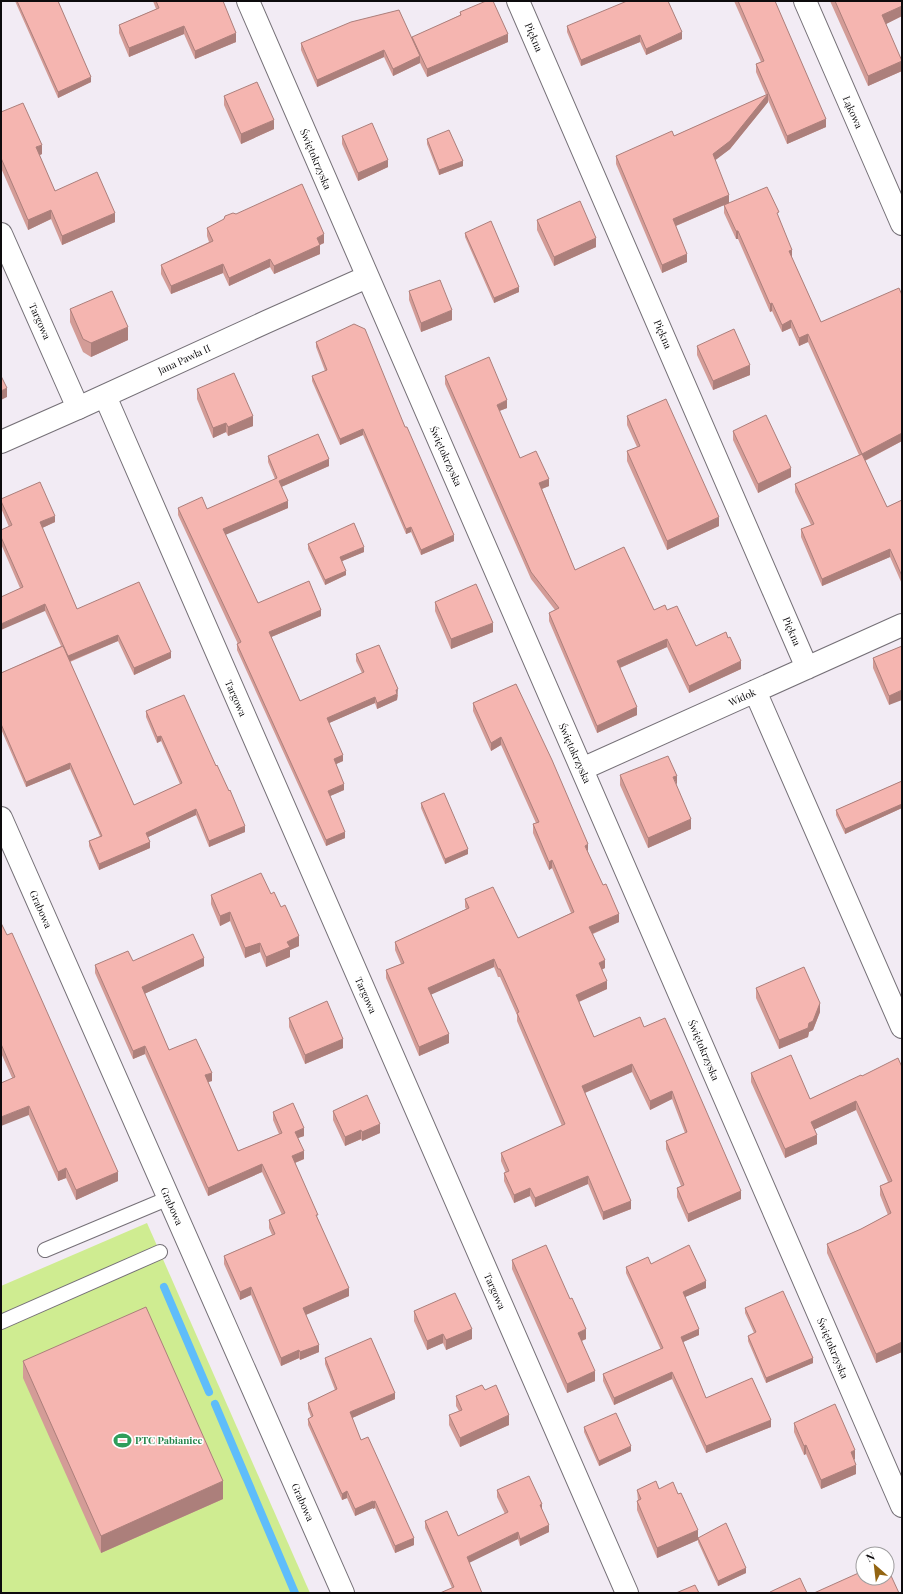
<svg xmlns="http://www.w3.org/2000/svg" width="903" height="1594" viewBox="0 0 903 1594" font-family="'Playfair Display',serif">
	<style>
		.pitch { fill: #cfec91 }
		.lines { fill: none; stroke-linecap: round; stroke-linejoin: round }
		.stream { stroke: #5fbdfa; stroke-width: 8 }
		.service-casing { stroke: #757077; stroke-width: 16 }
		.minor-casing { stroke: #757077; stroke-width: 24 }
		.tertiary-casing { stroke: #757077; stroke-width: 24 }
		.service { stroke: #fff; stroke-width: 14 }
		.minor { stroke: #fff; stroke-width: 22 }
		.tertiary { stroke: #fff; stroke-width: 22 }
		.wall { fill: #d39c97 }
		.shaded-wall { fill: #ac7f7b }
		.building { fill: #f5b5b0; stroke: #ac7f7b }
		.labels { text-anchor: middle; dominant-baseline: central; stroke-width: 3; stroke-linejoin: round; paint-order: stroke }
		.street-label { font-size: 10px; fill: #0d0b0d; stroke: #fff }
		.leisure-label { font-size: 10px; font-weight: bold; fill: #27864d; stroke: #fff; text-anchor: start }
	</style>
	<rect width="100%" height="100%" fill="#f2ebf4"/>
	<!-- pitch -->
	<path class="pitch" d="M147 1223 310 1593H1V1286Z"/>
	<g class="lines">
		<!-- stream -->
		<path class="stream" d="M164 1287 209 1392
			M215 1404 295 1593"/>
		<defs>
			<path id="service" d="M45 1250 169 1198
				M1 1322 160 1252"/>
			<path id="minor" d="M248 1 902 1506
				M518 1 807 668
				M805 1 902 224
				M105 396 627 1593
				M78 408 266 322 367 277
				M755 691 902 1027
				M582 769 902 625
				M1 818 343 1593"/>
			<path id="tertiary" d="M1 234 78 408 1 442"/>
		</defs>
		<!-- service casing -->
		<use href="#service" class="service-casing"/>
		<!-- minor casing -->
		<use href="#minor" class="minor-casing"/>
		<!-- tertiary casing -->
		<use href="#tertiary" class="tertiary-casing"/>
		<!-- service -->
		<use href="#service" class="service"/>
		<!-- minor -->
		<use href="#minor" class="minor"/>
		<!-- tertiary -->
		<use href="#tertiary" class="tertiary"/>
	</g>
	<!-- wall -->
	<path class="wall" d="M15 1H58L91 82 58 98Z
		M153 1H223L236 42 195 59 184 34 129 57 119 33V25L156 9Z
		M734 1H775L826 127 787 144 768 100V102L730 149 715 160 729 203 779 218 792 257V258L821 322 902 295V441L865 461 887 507 902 500V584L890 557 822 586 801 537V529L811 525 795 492V484L859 455 808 342 799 346 791 328 782 332 772 311 770 312 738 239H736L724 213V205L676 226 687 262 662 273 616 164V156L674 136 766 95 756 72V64L761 62Z
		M830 1H902V16L886 24 902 71 868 86Z
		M460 12 508 42 427 77 420 63 393 76 384 57 317 87 301 50V43L412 38 460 15Z
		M567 26 682 39 646 55 640 42 581 66 567 32Z
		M224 96 274 129 241 144 224 105Z
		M1 112 42 154 39 155 55 191 115 222 62 245 51 219 28 230 1 168Z
		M342 136 388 167 358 181 342 144Z
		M427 139 463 166 439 175 427 144Z
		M537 220 596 247 554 266 537 230Z
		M207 228 324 243 320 245V254L274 274 270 267 229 286 223 273 171 294 161 274V265L209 242 207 236Z
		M465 233 519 292 494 303 465 237Z
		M409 291 452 320 421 332 409 300Z
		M70 309 128 340 91 357 83 352 70 322Z
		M316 342 405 427 454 541 421 555 411 532 406 534 363 435 340 445 312 381V376L325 371 316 347Z
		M697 346 750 375 713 390 697 355Z
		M445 376 507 408 499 411 520 458 549 486 542 489 575 570 654 610H667L696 646 741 669 689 693 667 647 620 668 637 715 597 733 549 621V613L555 610 531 579 445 384Z
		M197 389 253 426 228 436 226 432 213 438 197 399Z
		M627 416 719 526 667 550 627 461V451L637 447 627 425Z
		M733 431 791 477 758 493 733 440Z
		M268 456 329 466 281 487 288 508 225 534 258 603 321 616 271 637 300 701 362 673 356 661V654L398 695 397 700 377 709 375 703 329 723 343 761 336 764 344 790 330 796 345 838 326 846 237 650V644H238L178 515V508L207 509 275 479 268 462Z
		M1 499 55 522 42 528 77 609 171 658 134 675 118 641 70 662 134 805 180 784 161 741 157 743 146 717V711L245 832 209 847 196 815 148 837 150 848 99 870 89 846V841L100 836 70 769 26 787 1 729V673L61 646 45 611 20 588 1 544V530L9 527 1 508Z
		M308 544 364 552 342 561 346 575 325 585 308 549Z
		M435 602 493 632 451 649 435 611Z
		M902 646 889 705 873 668V658Z
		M516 684 588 852 619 922 593 934 605 968 602 969 607 989 579 1002 594 1037 644 1027 741 1199 688 1222 677 1197V1188L681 1186 666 1149V1141L685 1133 672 1099 650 1110 632 1072 585 1093 631 1209 603 1220 588 1184 535 1207 530 1196 514 1203 504 1181V1173H506L501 1161V1153L562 1126 517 1021V1015L500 977H498L494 967 431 994 449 1043 419 1056 386 978V970L401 964 395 950V942L466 909 465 907V899L518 938 571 913 552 868 549 870 533 833V824L536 823 501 745 491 751 473 711V703Z
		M620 775 676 785 691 829 648 848 620 785Z
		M902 781V808L845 834 836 815V810Z
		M421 803 468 854 445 864 421 808Z
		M271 894 299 946 290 950V957L266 967 260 952 245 958 230 921 220 926 211 904V895Z
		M1 923 118 1181 76 1200 66 1178 58 1181 1 1053Z
		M133 961 204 966 144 994 169 1050 212 1081 208 1082 238 1151 279 1134 273 1120V1112L304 1136 298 1138 304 1159 295 1163 318 1219 349 1296 306 1315 319 1352 300 1360 299 1358 281 1366 251 1295 240 1300 224 1264V1256L272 1235 269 1228V1220L282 1215 262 1172 208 1196 145 1054 133 1059 95 973V965Z
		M756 988 820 1012 813 1030 809 1032 808 1037 779 1049 756 998Z
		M289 1018 343 1048 305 1064 289 1027Z
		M902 1067V1352L876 1363 827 1253V1244L861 1229 888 1215 880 1195V1186L888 1182 856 1110 815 1129 817 1144 785 1158 751 1082V1073L810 1099 862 1076Z
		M333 1111 380 1133 362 1141 361 1139 345 1146 333 1120Z
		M512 1260 570 1299 586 1339 582 1341 595 1381 567 1393 512 1269Z
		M651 1264 706 1288 685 1297 699 1335 683 1342 706 1398 771 1427 706 1453 672 1379 614 1405 603 1381V1374L661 1350 626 1273V1267Z
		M745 1308 813 1363 766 1383 748 1341V1336L754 1333 745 1313Z
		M414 1311 472 1339 446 1350 443 1343 427 1350 414 1321Z
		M325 1358 395 1399 352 1418 361 1440 414 1545 395 1553 375 1508 373 1509V1508L355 1516 347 1498 342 1500 308 1425V1419L311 1417 308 1409V1403L335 1390 325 1364Z
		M23 1361 223 1499 101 1553 23 1378Z
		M485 1390 509 1425 460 1447 449 1425V1415L459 1411 456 1406V1396Z
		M794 1423 855 1459 854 1460 856 1474 821 1489 806 1454 804 1455 794 1432Z
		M584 1427 631 1451 599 1466 584 1432Z
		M659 1489 698 1537 746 1573 718 1586 698 1542V1540L657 1558 637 1510V1501H638L637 1490Z
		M497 1490 542 1511 549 1532 520 1546 518 1539 469 1562 482 1593 452 1588 425 1528V1521L458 1536 505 1514 497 1497Z"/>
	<!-- shaded-wall -->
	<path class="shaded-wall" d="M902 6V16L882 26V15Z
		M184 26V34L129 57V48Z
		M682 32V39L646 55V49Z
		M236 33V42L195 59V51Z
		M508 34V42L427 77V69Z
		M640 35V42L581 66V60Z
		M384 50V57L317 87V80Z
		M420 56V63L393 76V69Z
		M902 61V71L868 86V76Z
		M91 77V82L58 98V92Z
		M768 94V102L730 149 713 162V154Z
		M826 119V127L787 144V136Z
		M274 120V129L241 144V134Z
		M42 145V154L36 157V147Z
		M388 160V167L358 181V173Z
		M463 161V166L439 175V170Z
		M729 195V203L673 227V219Z
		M51 210V219L28 230V220Z
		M115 213V222L62 245V236Z
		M736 231H738V239H736Z
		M324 234V243L317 246V238Z
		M596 238V247L554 266V257Z
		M320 245V254L274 274V266Z
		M792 250V257L789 259V251Z
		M687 254V262L662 273V265Z
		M270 259V267L229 286V278Z
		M223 264V273L171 294V286Z
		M519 287V292L494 303V298Z
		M772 303V311L770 312V304Z
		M452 310V320L421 332V323Z
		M791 320V328L782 332V325Z
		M128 327V340L91 357V343Z
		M808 334V342L799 346V338Z
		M750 365V375L713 390V381Z
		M7 388V397L1 400V391Z
		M507 400V408L497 412V405Z
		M253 416V426L228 436V427Z
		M226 423V432L213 438V428Z
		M363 429V435L340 445V439Z
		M902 433V441L862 462V454Z
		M329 459V466L279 488V481Z
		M791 468V477L758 493V484Z
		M549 479V486L539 490V483Z
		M288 501V508L223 536V529Z
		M55 516V522L40 529V522Z
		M719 517V526L667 550V541Z
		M411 527V532L406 534V529Z
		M454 535V541L421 555V550Z
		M364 547V552L340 562V557Z
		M890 549V557L822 586V579Z
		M346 571V575L325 585V580Z
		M45 604V611L1 630V624Z
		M321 610V616L269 638V632Z
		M493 623V632L451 649V639Z
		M118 635V641L68 662V656Z
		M667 639V647L617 669V661Z
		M171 652V658L134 675V668Z
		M741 661V669L689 693V686Z
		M398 689 397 700 377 709V703Z
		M902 690V700L889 705V696Z
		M375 697V703L327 724V718Z
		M637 707V715L597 733V726Z
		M161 736V741L157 743V737Z
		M501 737V745L491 751V743Z
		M343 755V761L334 765V759Z
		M70 763V769L26 787V782Z
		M677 776V785L673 777Z
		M344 784V790L328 797V791Z
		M902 804V808L845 834V829Z
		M196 809V815L146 838V833Z
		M691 819V829L648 848V838Z
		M245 826V832L209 847V841Z
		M345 832V838L326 846V840Z
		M150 842V848L99 870V864Z
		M588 844V852L585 846Z
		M468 849V854L445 864V859Z
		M552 860V868L549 870V862Z
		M230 912V921L220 926V916Z
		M619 914V922L589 935V927Z
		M299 936V946L290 950V957L266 967V957L287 942Z
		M260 943V952L245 958V948Z
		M204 958V966L142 995V987Z
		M494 959V967L428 996V988Z
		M605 960V968L599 971V963Z
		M607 981V989L576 1003V995Z
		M820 1003V1012L813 1030 809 1032 808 1037 779 1049V1040L809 1023Z
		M449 1034V1043L419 1056V1047Z
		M343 1039V1048L305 1064V1055Z
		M145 1046V1054L133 1059V1051Z
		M632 1064V1072L582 1094V1086Z
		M212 1073V1081L205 1083V1075Z
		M672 1091V1099L650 1110V1101Z
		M856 1101V1110L811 1131V1122Z
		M29 1106V1115L1 1126V1117Z
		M380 1124V1133L362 1141V1132Z
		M304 1128V1136L295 1139V1132Z
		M361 1130V1139L345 1146V1137Z
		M817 1135V1144L785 1158V1149Z
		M304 1151V1159L292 1164V1156Z
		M262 1164V1172L208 1196V1188Z
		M66 1168V1178L58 1181V1172Z
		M118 1172V1181L76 1200V1190Z
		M588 1176V1184L535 1207V1198Z
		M530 1188V1196L514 1203V1195Z
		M741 1191V1199L688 1222V1214Z
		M631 1201V1209L603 1220V1212Z
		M706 1281V1288L683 1298V1292Z
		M251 1287V1295L240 1300V1292Z
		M349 1288V1296L303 1316V1308Z
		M472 1329V1339L446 1350V1340Z
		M586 1329V1339L578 1342V1333Z
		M699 1329V1335L681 1343V1337Z
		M443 1334V1343L427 1350V1341Z
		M902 1342V1352L876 1363V1354Z
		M319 1345V1352L300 1360V1352Z
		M299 1350V1358L281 1366V1358Z
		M813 1358V1363L766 1383V1378Z
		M595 1371V1381L567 1393V1384Z
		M672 1372V1379L614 1405V1398Z
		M395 1393V1399L350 1419V1412Z
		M509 1415V1425L460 1447V1438Z
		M771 1420V1427L706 1453V1446Z
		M806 1445V1454L804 1455V1446Z
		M631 1446V1451L599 1466V1461Z
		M855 1450V1459L851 1461V1452Z
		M856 1465V1474L821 1489V1480Z
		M223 1481V1499L101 1553V1536Z
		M347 1491V1498L342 1500V1494Z
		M373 1501V1508L355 1516V1509Z
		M375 1501V1508L373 1509V1502Z
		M542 1504V1511L540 1505Z
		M549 1525V1532L520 1546V1539Z
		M698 1530V1540L657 1558V1548Z
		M518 1532V1539L467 1564V1557Z
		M414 1538V1545L395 1553V1546Z
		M746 1568V1573L718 1586V1581Z"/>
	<!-- building -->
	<path class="building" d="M17 1H58L91 77 58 92Z
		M156 1H223L236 33 195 51 184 26 129 48 119 25 159 8Z
		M486 1H493L508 34 427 69 412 37 461 15 460 12Z
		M627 1H668L682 32 646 49 640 35 581 60 567 26Z
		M738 1H775L826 119 787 136 756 64 764 61Z
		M835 1H902V6L882 15 902 61 868 76Z
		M399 10 420 56 393 69 384 50 317 80 301 43 351 22Z
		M257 82 274 120 241 134 224 96Z
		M768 94 730 141 713 154 729 195 673 219 687 254 662 265 616 156 672 131 674 136Z
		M23 103 42 145 36 147 55 191 97 172 115 213 62 236 51 210 28 220 1 158V112Z
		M372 123 388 160 358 173 342 136Z
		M449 130 463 161 439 170 427 139Z
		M302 184 324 234 317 238 320 245 274 266 270 259 229 278 223 264 171 286 161 265 213 241 207 228 224 219 225 216 233 213 236 214Z
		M767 187 779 212 777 213 792 250 789 251 821 322 899 288 902 295V433L862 454 808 334 799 338 791 320 782 325 772 303 770 304 738 231H736L724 205Z
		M580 201 596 238 554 257 537 220Z
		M491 221 519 287 494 298 465 233Z
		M440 280 452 310 421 323 409 291Z
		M112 291 128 327 91 343 83 339 70 309Z
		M354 324 365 329 405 427H407L454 535 421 550 411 527 406 529 363 429 340 439 312 376 327 370 316 342Z
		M734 329 750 365 713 381 697 346Z
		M489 357 507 400 497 405 520 458 536 451 549 479 539 483 575 570 624 547 654 610 665 605 667 610 677 606 696 646 726 632 728 638 730 637 741 661 689 686 667 639 617 661 637 707 597 726 549 613 559 608 531 572 445 376Z
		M234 373 253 416 228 427 226 423 213 428 197 389Z
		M1 376 7 388 1 391Z
		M666 399 719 517 667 541 627 451 640 446 627 416Z
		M766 415 791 468 758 484 733 431Z
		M318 434 329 459 279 481 288 501 223 529 258 603 309 581 321 610 269 632 300 701 364 672 356 654 379 645 398 689 396 690 397 694 377 703 375 697 327 718 343 755 334 759 344 784 328 791 345 832 326 840 237 644 241 642 178 508 202 497 207 509 277 478 268 456Z
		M862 454 887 507 902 500V576L890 549 822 579 801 529 814 524 795 484Z
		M40 482 55 516 40 522 77 609 139 582 171 652 134 668 118 635 68 656 45 604 1 624V597L23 587 1 537V530L12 525 1 501V499Z
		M354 523 364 547 340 557 346 571 325 580 308 544Z
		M476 584 493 623 451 639 435 602Z
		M63 646 134 805 182 783 161 736 157 737 146 711 184 695 216 766 217 765 229 791 230 790 245 826 209 841 196 809 146 833 150 842 99 864 89 841 102 836 70 763 26 782 1 724V673Z
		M902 646V690L889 696 873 658Z
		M516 684 552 760 588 844 585 846 603 885 606 884 619 914 589 927 605 960 599 963 607 981 576 995 594 1037 640 1017 644 1027 665 1018 684 1060 741 1191 688 1214 677 1188 684 1185 666 1141 687 1132 672 1091 650 1101 632 1064 582 1086 631 1201 603 1212 588 1176 535 1198 530 1188 514 1195 504 1173 509 1171 501 1153 565 1124 517 1013 519 1012 500 969H498L494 959 428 988 449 1034 419 1047 386 970 404 963 395 942 469 908 465 899 493 887 518 938 574 912 552 860 549 862 533 824 539 822 501 737 491 743 473 703Z
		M668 756 677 776 673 777 691 819 648 838 620 775Z
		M902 781V804L845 829 836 810Z
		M444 793 468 849 445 859 421 803Z
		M261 873 271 894 274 892 281 907 285 905 299 936 287 942 290 947 266 957 260 943 245 948 230 912 220 916 211 895Z
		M1 923 7 935 12 933 118 1172 76 1190 66 1168 58 1172 29 1106 1 1117V1083L15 1077 1 1044Z
		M193 934 204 958 142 987 169 1050 196 1039 212 1073 205 1075 238 1151 282 1133 273 1112 293 1103 304 1128 295 1132 304 1151 292 1156 318 1215H316L349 1288 303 1308 319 1345 300 1352 299 1350 281 1358 251 1287 240 1292 224 1256 275 1234 269 1220 285 1213 262 1164 208 1188 145 1046 133 1051 95 965 128 951 133 961Z
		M804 967 820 1003 813 1021 809 1023 808 1028 779 1040 756 988Z
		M327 1001 343 1039 305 1055 289 1018Z
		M791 1055 810 1099 861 1075 862 1076 898 1058 902 1067V1342L876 1354 827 1244 861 1229 891 1213 880 1186 892 1181 856 1101 811 1122 817 1135 785 1149 751 1073Z
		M367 1095 380 1124 362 1132 361 1130 345 1137 333 1111Z
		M546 1245 570 1299 572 1298 586 1329 578 1333 595 1371 567 1384 512 1260Z
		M689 1245 706 1281 683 1292 699 1329 681 1337 706 1398 752 1378 771 1420 706 1446 672 1372 614 1398 603 1374 663 1348 626 1267 648 1257 651 1264Z
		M783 1291 813 1358 766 1378 748 1336 756 1332 745 1308Z
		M455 1293 472 1329 446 1340 443 1334 427 1341 414 1311Z
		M146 1307 223 1481 101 1536 23 1361Z
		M371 1338 395 1393 350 1412 361 1440 368 1437 414 1538 395 1546 375 1501 373 1502V1501L355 1509 347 1491 342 1494 308 1419 313 1416 308 1403 337 1389 325 1358Z
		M482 1385 485 1390 496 1385 509 1415 460 1438 449 1415 462 1410 456 1396Z
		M835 1404 855 1450 851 1452 856 1465 821 1480 806 1445 804 1446 794 1423Z
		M616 1413 631 1446 599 1461 584 1427Z
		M529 1476 542 1504 540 1505 549 1525 520 1539 518 1532 467 1557 482 1593H440L454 1587 425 1521 447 1511 458 1536 508 1512 497 1490Z
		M656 1481 659 1489 673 1482 678 1494 681 1493 698 1530 657 1548 637 1501 641 1499 637 1490Z
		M726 1523 746 1568 718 1581 698 1538Z
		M887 1567 899 1593H814L863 1571V1578H887Z
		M800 1578 807 1593H770V1592Z
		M695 1585 699 1593H676Z"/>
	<!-- icons -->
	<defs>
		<symbol id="stadium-bare" viewBox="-9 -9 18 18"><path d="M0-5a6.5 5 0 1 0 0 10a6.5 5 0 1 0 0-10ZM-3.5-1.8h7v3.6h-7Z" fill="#2e9e5b" stroke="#fff" stroke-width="2.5" paint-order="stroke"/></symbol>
	</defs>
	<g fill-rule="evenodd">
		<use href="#stadium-bare" x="110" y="1428" width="25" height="25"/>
	</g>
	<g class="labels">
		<!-- street labels -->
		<g class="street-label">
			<text transform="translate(534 37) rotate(67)">Piękna</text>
			<text transform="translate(853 112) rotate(66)">Łąkowa</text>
			<text transform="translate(316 159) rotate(67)">Świętokrzyska</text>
			<text transform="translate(40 321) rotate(66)">Targowa</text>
			<text transform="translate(663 334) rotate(67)">Piękna</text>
			<text transform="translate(184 359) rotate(-25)">Jana Pawła II</text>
			<text transform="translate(446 456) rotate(66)">Świętokrzyska</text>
			<text transform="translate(792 631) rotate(67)">Piękna</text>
			<text transform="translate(742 697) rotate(-24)">Widok</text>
			<text transform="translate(236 698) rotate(66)">Targowa</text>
			<text transform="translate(575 753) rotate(66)">Świętokrzyska</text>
			<text transform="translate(41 909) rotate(66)">Grabowa</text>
			<text transform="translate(366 995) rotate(66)">Targowa</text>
			<text transform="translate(704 1050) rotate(67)">Świętokrzyska</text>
			<text transform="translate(172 1206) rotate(66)">Grabowa</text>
			<text transform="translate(495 1291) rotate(66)">Targowa</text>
			<text transform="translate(833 1348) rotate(67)">Świętokrzyska</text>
			<text transform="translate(303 1502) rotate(66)">Grabowa</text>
		</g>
		<!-- leisure labels -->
		<g class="leisure-label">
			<text x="135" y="1440">PTC Pabianice</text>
		</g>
	</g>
	<!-- border -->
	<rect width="903" height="1594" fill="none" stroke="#0d0b0d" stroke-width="4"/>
	<!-- north arrow -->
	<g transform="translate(875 1566) rotate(332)"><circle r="19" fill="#ffffff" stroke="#9e9d9e"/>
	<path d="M0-3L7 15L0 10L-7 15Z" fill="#936512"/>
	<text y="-6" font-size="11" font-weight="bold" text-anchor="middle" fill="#0d0b0d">N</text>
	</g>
</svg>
